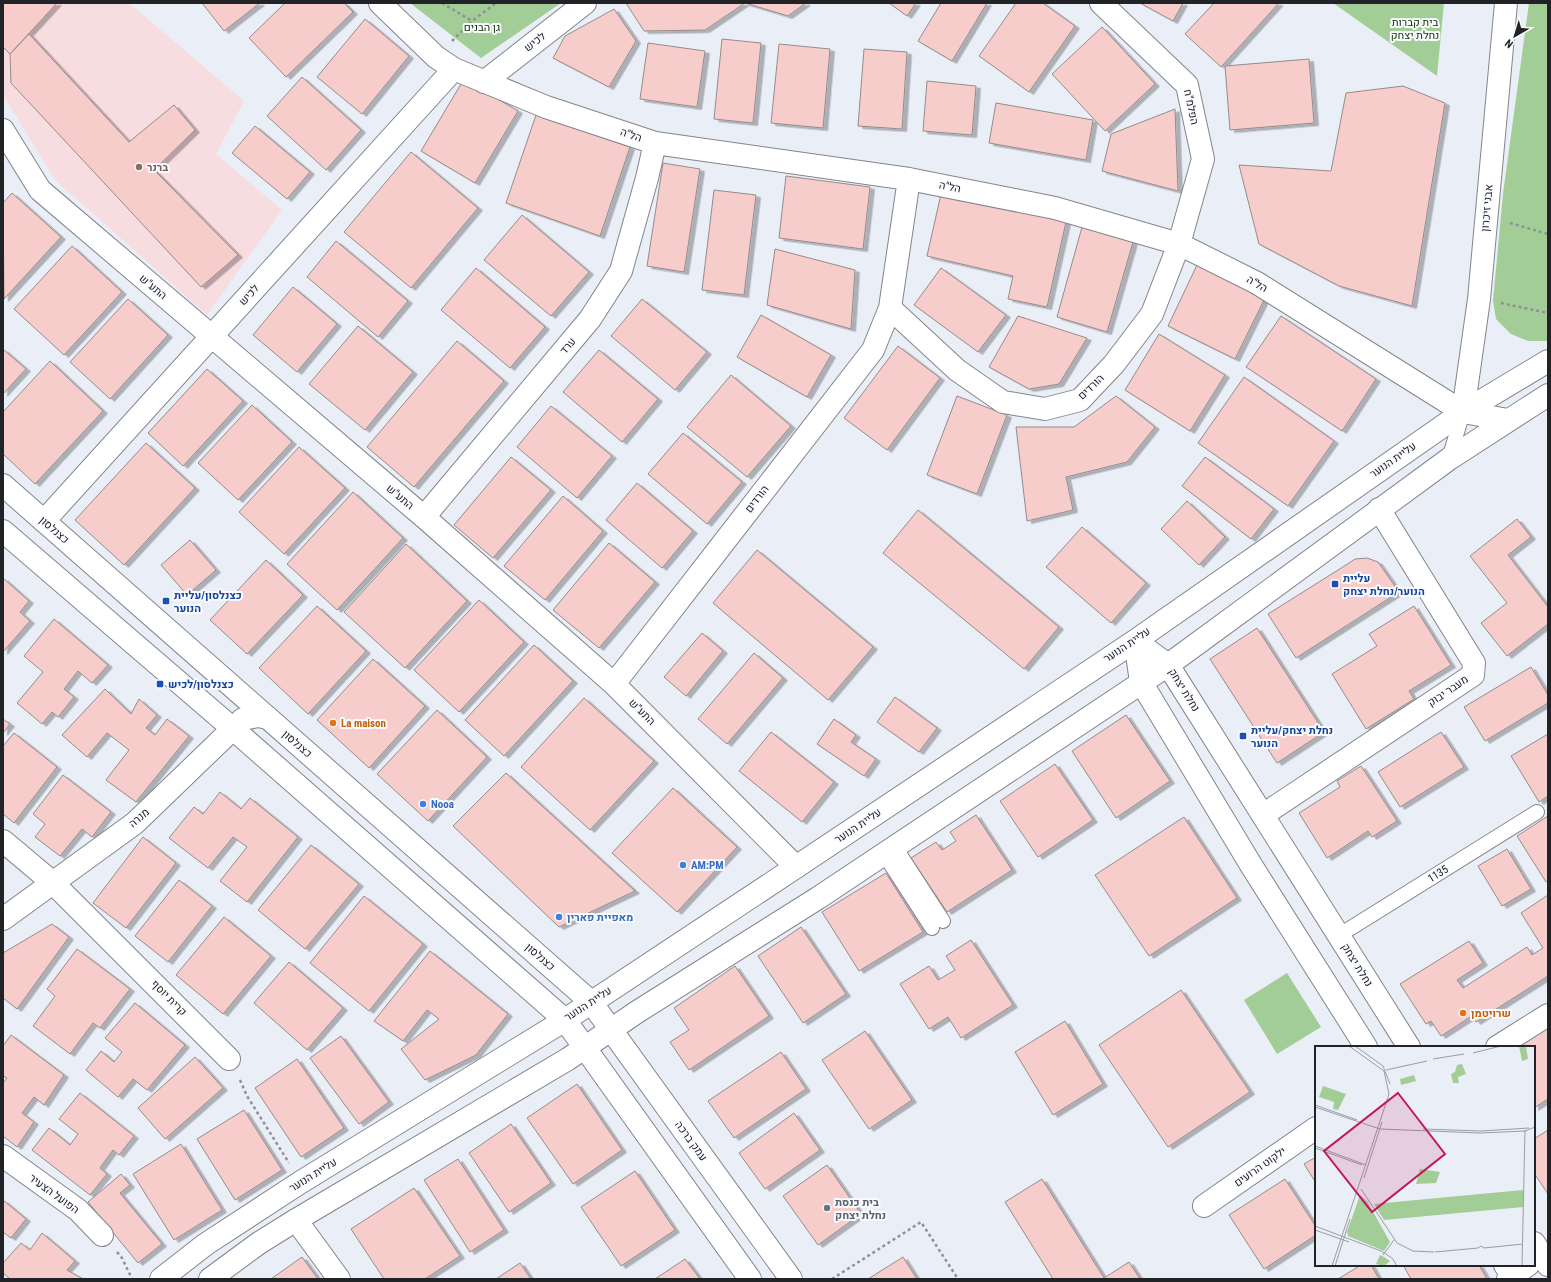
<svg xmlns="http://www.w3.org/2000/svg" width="1551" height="1282" viewBox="0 0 1551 1282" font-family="'Roboto Condensed',Heebo,sans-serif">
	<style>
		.education { fill: #f7dce0 }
		.green { fill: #a3cd96 }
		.building { fill: #f6cdcb; stroke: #968b8a; filter: url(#shadow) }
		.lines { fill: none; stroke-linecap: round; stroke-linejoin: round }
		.service-casing { stroke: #82858d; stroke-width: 16 }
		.minor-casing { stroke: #82858d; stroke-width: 24 }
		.tertiary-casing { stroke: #82858d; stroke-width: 24 }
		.path { stroke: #8f9198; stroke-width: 2.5; stroke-dasharray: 3 3; stroke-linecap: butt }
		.service { stroke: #fff; stroke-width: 14 }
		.minor { stroke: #fff; stroke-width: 22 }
		.tertiary { stroke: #fff; stroke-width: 22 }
		.education-dot { fill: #8d6e63; stroke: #f9fbff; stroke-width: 1.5 }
		.transit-dot { fill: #1a4fb4; stroke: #f9fbff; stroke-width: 1.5 }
		.food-dot { fill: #e8710a; stroke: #f9fbff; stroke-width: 1.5 }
		.shop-dot { fill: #3f7fe0; stroke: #f9fbff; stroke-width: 1.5 }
		.worship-dot { fill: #6b7280; stroke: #f9fbff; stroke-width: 1.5 }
		.labels { text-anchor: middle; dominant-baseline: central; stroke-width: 4; stroke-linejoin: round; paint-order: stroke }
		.park-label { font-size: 11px; fill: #0e3200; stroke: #f9fbff }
		.street-label { font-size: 11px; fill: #222327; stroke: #f9fbff }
		.education-label { font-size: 11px; font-weight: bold; fill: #785e54; stroke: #f9fbff; text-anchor: start }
		.transit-label { font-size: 11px; font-weight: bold; fill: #164399; stroke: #f9fbff; text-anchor: start }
		.food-label { font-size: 11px; font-weight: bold; fill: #c56008; stroke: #f9fbff; text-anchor: start }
		.shop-label { font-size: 11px; font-weight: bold; fill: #366cbe; stroke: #f9fbff; text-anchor: start }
		.worship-label { font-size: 11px; font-weight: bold; fill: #5b616d; stroke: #f9fbff; text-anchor: start }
		.inset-road { fill: none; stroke: #9a9da4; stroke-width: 1 }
		.view { fill: #c2185b; fill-opacity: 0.15; stroke: #c2185b; stroke-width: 2 }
		.inset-edge { fill: none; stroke: #222327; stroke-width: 2 }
	</style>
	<defs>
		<filter id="shadow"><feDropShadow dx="4.5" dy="2.5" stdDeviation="0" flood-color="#0004"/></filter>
	</defs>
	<rect width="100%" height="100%" fill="#eaeef7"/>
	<!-- education -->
	<path class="education" d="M3 3H129L244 101 216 154 282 210 207 315 55 180 3 95Z"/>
	<!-- green -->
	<path class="green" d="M410 3H561L481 58Z
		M1333 3H1444L1437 76Z
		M1529 3H1548V341H1528L1511 334 1496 319 1493 301 1503 194Z
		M1287 973 1321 1027 1277 1054 1244 1000Z"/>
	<!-- building -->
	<path class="building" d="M3 3H57L10 54 3 47Z
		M202 3H260L224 31Z
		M285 3H344L353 12 286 77 249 38Z
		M626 3H806L788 16 745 3 705 30 644 31Z
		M889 3H916L907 16Z
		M941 3H987L952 61 918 41Z
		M1016 3H1043L1075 26 1029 92 979 56Z
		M1140 3H1183L1173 21Z
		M1214 3H1278V4L1221 67 1185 34Z
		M614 9 636 41 609 87 553 58 565 36Z
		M365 19 409 56 362 114 317 77Z
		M1102 27 1155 84 1105 131 1052 74Z
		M29 34 129 142 174 105 195 130 154 170 238 255 201 287 11 83 10 54Z
		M722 39 761 43 753 123 714 119Z
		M648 43 705 51 697 107 640 99Z
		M779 44 830 49 823 128 771 123Z
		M864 49 907 52 902 129 858 126Z
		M1309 59 1314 123 1230 130 1225 66Z
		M302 77 361 130 326 170 267 116Z
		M464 79 518 111 475 183 421 151Z
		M927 81 976 86 972 135 923 131Z
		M1403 86 1445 103 1412 306 1339 286 1259 244 1239 165 1331 171 1346 93Z
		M996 103 1093 120 1086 160 989 143Z
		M1175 109 1178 191 1102 171 1111 134Z
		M536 115 630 147 600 236 506 203Z
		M255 126 310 172 287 199 232 153Z
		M411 152 478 208 411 288 344 232Z
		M663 163 700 169 684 272 647 266Z
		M786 176 870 187 863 249 779 238Z
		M714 190 756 195 744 295 702 290Z
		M12 193 61 237 4 299 3 203Z
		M941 194 1066 222 1047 307 1008 299 1013 276 927 256Z
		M522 215 589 272 551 316 484 260Z
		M1082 227 1133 242 1107 332 1057 317Z
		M336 241 408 301 378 337 307 277Z
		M72 246 122 292 64 355 14 309Z
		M775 249 855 270 851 329 767 305Z
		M1198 263 1266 296 1235 359 1168 326Z
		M476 268 545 327 510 368 441 310Z
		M941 268 1006 315 978 352 914 305Z
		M293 287 337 324 297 372 253 335Z
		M128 299 168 335 110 399 70 362Z
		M642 299 707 352 675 390 611 336Z
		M761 315 831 355 807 397 737 357Z
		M1018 316 1087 338 1059 384 1029 389 989 367Z
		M1281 316 1376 379 1342 431 1246 367Z
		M358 326 413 372 365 430 309 384Z
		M1159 334 1225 375 1190 431 1125 390Z
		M457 341 504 381 414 487 367 447Z
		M898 346 940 378 887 450 844 418Z
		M3 349 26 369 3 394Z
		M599 350 658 399 622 442 563 392Z
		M50 361 103 411 35 484 3 454V412Z
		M207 369 243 401 183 466 148 433Z
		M731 375 791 426 747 477 687 427Z
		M1244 377 1334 441 1288 506 1198 443Z
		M957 396 1007 415 977 494 927 475Z
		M1116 396 1155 427 1127 462 1066 477 1073 510 1027 521 1016 427H1074Z
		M252 405 292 442 238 500 198 463Z
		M551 406 612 456 577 498 517 447Z
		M683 433 742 482 707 524 648 474Z
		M146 443 195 488 124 565 75 520Z
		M299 447 345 488 284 554 239 512Z
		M511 457 551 490 493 558 454 525Z
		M1205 457 1274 509 1251 539 1182 486Z
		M637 483 693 531 662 568 606 520Z
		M353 492 403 538 337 610 287 564Z
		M563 496 603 531 545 600 504 566Z
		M1187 501 1225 537 1199 565 1161 529Z
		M918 510 1059 627 1024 669 883 553Z
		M1517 519 1531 537 1508 555 1548 607V624L1507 656 1481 623 1507 603 1470 556Z
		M1082 527 1146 583 1111 623 1046 567Z
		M190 540 216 570 187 595 161 565Z
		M609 543 655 582 599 648 553 610Z
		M406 544 467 601 405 668 344 612Z
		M757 550 873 647 828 700 713 603Z
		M1367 558 1378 562 1399 592 1296 658 1268 614 1346 565 1355 559Z
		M266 560 303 595 247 654 210 620Z
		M3 578 29 601 20 612 30 621 3 652Z
		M479 600 524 642 459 712 414 670Z
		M317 606 366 651 308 714 259 668Z
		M1414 606 1451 665 1409 691 1414 699 1366 729 1332 674 1377 646 1369 634Z
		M54 619 108 665 92 683 78 671 64 689 74 697 58 717 52 712 42 724 17 703 43 672 24 656Z
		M1257 628 1324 732 1277 763 1210 659Z
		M702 633 723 651 686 696 664 677Z
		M534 645 573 681 504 756 465 720Z
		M754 653 783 678 727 744 698 719Z
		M373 659 425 706 369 768 317 720Z
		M1531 667 1548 695V703L1485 741 1464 707Z
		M105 689 131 714 139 699 157 715 146 728 155 735 167 719 189 736 136 802 106 780 129 750 107 733 87 757 62 735Z
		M895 697 937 728 919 752 877 722Z
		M584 698 654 761 590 830 521 767Z
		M437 710 487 757 428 821 377 774Z
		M1126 715 1170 781 1116 818 1072 751Z
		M3 719 10 724 3 733Z
		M834 719 856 735 851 742 876 759 864 776 817 744Z
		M771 732 834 782 802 822 739 771Z
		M1441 732 1464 767 1400 807 1378 772Z
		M14 733 57 767 14 823 3 814V746Z
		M1548 734V796L1539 802 1511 756Z
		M1055 764 1093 820 1038 857 1000 801Z
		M1361 766 1397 821 1372 837 1368 831 1327 858 1299 813 1340 787 1337 781Z
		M506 773 635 891 559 927 453 826Z
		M63 775 111 812 92 837 82 829 60 856 35 837 45 824 33 814Z
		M673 788 737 847 677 912 612 853Z
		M220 792 241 809 250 798 298 837 247 902 220 881 247 847 233 837 208 868 169 838 194 807 203 814Z
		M976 815 1012 870 947 912 911 858 936 842 942 850 956 841 950 832Z
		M1548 816V881L1546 882 1517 836Z
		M1184 817 1237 898 1149 956 1095 875Z
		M143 837 176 863 126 928 93 903Z
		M311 845 359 884 305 949 258 910Z
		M1507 849 1531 889 1502 906 1478 866Z
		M886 873 923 932 859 971 822 912Z
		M179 880 212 906 168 962 135 936Z
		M1548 895V976L1476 1022 1472 1016 1441 1036 1431 1021 1426 1024 1400 984 1469 941 1483 963 1457 980 1463 988 1527 947 1532 955 1543 948 1521 913Z
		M364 896 423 944 369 1011 310 963Z
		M224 917 271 956 223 1014 176 975Z
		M52 924 69 937 17 1009 3 998V953Z
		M801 927 846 994 803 1023 758 956Z
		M971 940 1013 1005 961 1038 948 1017 929 1029 900 984 929 966 938 980 955 970 946 956Z
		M77 949 130 989 100 1028 93 1023 70 1054 33 1026 55 996 47 989Z
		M430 951 508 1014 476 1055 425 1080 401 1049 439 1019 427 1010 403 1041 374 1021Z
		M289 962 343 1008 307 1050 254 1003Z
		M735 966 769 1016 689 1070 670 1042 689 1030 674 1008Z
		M1181 990 1250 1092 1168 1147 1099 1045Z
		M135 1003 185 1045 147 1090 133 1079 118 1097 86 1070 101 1051 114 1062 122 1052 105 1038Z
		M1065 1021 1103 1084 1053 1115 1015 1052Z
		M1548 1026V1099L1534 1108V1047H1516Z
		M865 1031 912 1100 869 1129 822 1060Z
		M11 1035 64 1075 44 1105 34 1097 22 1113 34 1122 17 1147 3 1136V1083L7 1078 3 1076V1046Z
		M341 1036 389 1102 359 1124 310 1058Z
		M781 1052 806 1089 734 1138 708 1101Z
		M195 1057 223 1088 165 1139 138 1108Z
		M297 1059 344 1128 301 1157 255 1088Z
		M577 1084 622 1150 573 1184 527 1118Z
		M80 1093 134 1136 119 1155 113 1150 100 1168 107 1174 90 1195 32 1150 49 1128 70 1145 78 1134 59 1119Z
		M244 1110 282 1170 235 1200 197 1139Z
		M794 1113 820 1150 765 1189 739 1153Z
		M511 1124 551 1183 509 1212 469 1153Z
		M1548 1130V1194L1534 1173V1139Z
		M181 1144 222 1210 174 1240 133 1174Z
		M1316 1157V1183L1304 1164Z
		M458 1159 504 1230 470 1252 424 1180Z
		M827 1165 861 1214 818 1245 783 1196Z
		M635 1171 675 1230 621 1266 581 1207Z
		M121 1174 130 1185 120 1193 162 1244 138 1263 88 1202Z
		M1042 1179 1104 1278 1129 1262 1140 1279H1053L1005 1202Z
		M1285 1179 1316 1227V1235L1264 1269 1229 1215Z
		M414 1188 460 1256 425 1279H384L351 1229Z
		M3 1200 26 1219 11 1238 3 1232Z
		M42 1233 75 1261 67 1270 83 1279H10L3 1273V1263L21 1243 30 1250Z
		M302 1257 318 1279H271Z
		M903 1257 917 1279H868Z
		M685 1259 700 1279H655Z
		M520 1263 531 1279H496Z
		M1361 1265H1371L1379 1279H1338Z
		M1403 1265H1479L1487 1279H1411Z"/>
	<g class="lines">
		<defs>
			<path id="service" d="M1449 459 1463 412
				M895 847 943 921
				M884 854 932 928
				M1338 936 1537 812"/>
			<path id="minor" d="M380 3 436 57 454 69 546 107 655 143 909 179 1055 208 1179 244 1257 283 1463 412 1508 420
				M484 82 585 3
				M3 130 40 190 424 517 614 684 796 867
				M909 179 890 308 957 370 1003 402 1045 409 1080 400 1114 364 1152 314 1179 244 1203 159 1187 85 1101 3
				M424 517 590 319 621 271 647 178 655 143
				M44 521 454 69
				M614 684 873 350 890 308
				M1263 815 1473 675 1474 663 1379 509
				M3 841 53 883 229 1059
				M3 919 135 823 243 719 258 716 268 718
				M1497 1047 1548 1015
				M3 1156 78 1210 102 1235
				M1204 1206 1316 1128
				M296 1220 339 1279
				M1508 1279 1528 1265"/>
			<path id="tertiary" d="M1463 412 1479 299 1506 3
				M3 485 591 1002 791 1279
				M3 531 232 728 565 1020 750 1279
				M1135 641 1168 665 1409 1047
				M1135 641 1141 682 1251 865 1366 1047
				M1534 1243 1548 1265
				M1505 1265 1514 1279
				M161 1279 206 1244 301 1182 565 1020 796 867 1135 641 1463 412 1548 361
				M210 1279 259 1243 296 1220 568 1059 637 1012 818 898 1168 665 1449 459 1548 395"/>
		</defs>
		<!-- service casing -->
		<use href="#service" class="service-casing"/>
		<!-- minor casing -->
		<use href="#minor" class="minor-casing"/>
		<!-- tertiary casing -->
		<use href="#tertiary" class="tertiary-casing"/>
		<!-- path -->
		<path class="path" d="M442 3 472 21
			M452 41 472 21 496 3
			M1510 223 1548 234
			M1501 303 1548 313
			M240 1080 247 1096 289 1163
			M117 1252 122 1258 132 1279
			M832 1279 921 1222 958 1279"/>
		<!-- service -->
		<use href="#service" class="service"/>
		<!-- minor -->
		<use href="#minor" class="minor"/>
		<!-- tertiary -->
		<use href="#tertiary" class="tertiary"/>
	</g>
	<!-- markers -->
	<circle class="education-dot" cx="139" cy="167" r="4"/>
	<g class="transit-dot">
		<rect x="1331" y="580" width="8" height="8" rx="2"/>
		<rect x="162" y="597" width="8" height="8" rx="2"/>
		<rect x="156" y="680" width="8" height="8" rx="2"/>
		<rect x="1239" y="732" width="8" height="8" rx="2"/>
	</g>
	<g class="food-dot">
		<circle cx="333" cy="723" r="4"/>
		<circle cx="1463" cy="1013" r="4"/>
	</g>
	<g class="shop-dot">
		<circle cx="423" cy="804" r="4"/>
		<circle cx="683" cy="865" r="4"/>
		<circle cx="559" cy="917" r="4"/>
	</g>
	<circle class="worship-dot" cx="827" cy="1208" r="4"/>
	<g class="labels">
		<!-- park labels -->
		<g class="park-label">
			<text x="1415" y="22">בית קברות<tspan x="1415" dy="13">נחלת יצחק</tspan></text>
			<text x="482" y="27">גן הבנים</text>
		</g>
		<!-- street labels -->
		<g class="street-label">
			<text transform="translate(535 42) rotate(-38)">לכיש</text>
			<text transform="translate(1191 107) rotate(78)">הפלמ"ח</text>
			<text transform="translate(631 135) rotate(19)">הל"ה</text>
			<text transform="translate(950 187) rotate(11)">הל"ה</text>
			<text transform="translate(1487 208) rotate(-85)">אבני זיכרון</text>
			<text transform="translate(1257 284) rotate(30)">הל"ה</text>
			<text transform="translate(153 287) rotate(40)">התע"ש</text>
			<text transform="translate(249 295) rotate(-48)">לכיש</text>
			<text transform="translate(568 346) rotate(-50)">ערד</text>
			<text transform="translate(1091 387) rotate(-44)">הורדים</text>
			<text transform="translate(1393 460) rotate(-35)">עליית הנוער</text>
			<text transform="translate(400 497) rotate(40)">התע"ש</text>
			<text transform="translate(757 499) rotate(-52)">הורדים</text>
			<text transform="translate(54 530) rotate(41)">כצנלסון</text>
			<text transform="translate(1127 645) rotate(-34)">עליית הנוער</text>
			<text transform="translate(1184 690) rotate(58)">נחלת יצחק</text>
			<text transform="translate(1448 691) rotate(-34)">מעבר יבוק</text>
			<text transform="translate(642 712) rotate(45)">התע"ש</text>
			<text transform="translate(297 744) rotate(41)">כצנלסון</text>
			<text transform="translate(139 818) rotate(-41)">מנרה</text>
			<text transform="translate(858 826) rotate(-34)">עליית הנוער</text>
			<text transform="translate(1438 874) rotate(-32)">1135</text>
			<text transform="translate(540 957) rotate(41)">כצנלסון</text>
			<text transform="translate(1357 965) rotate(58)">נחלת יצחק</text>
			<text transform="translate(169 998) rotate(45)">קרית יוסף</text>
			<text transform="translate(588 1004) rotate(-33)">עליית הנוער</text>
			<text transform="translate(691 1141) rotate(54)">עמק ברכה</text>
			<text transform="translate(1260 1167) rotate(-35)">ילקוט הרועים</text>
			<text transform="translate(313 1175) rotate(-32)">עליית הנוער</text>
			<text transform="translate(54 1194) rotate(36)">הפועל הצעיר</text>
		</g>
		<!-- education labels -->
		<g class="education-label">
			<text x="147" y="167">ברנר</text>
		</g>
		<!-- transit labels -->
		<g class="transit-label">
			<text x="1343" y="578">עליית<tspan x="1343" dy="13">הנוער/נחלת יצחק</tspan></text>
			<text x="174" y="595">כצנלסון/עליית<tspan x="174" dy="13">הנוער</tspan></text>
			<text x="168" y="684">כצנלסון/לכיש</text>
			<text x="1251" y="730">נחלת יצחק/עליית<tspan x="1251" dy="13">הנוער</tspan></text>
		</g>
		<!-- food labels -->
		<g class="food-label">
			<text x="341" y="723">La maison</text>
			<text x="1471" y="1013">שרויטמן</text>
		</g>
		<!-- shop labels -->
		<g class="shop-label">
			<text x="431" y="804">Nooa</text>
			<text x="691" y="865">AM:PM</text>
			<text x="567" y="917">מאפיית פארין</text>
		</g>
		<!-- worship labels -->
		<g class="worship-label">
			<text x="835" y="1202">בית כנסת<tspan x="835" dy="13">נחלת יצחק</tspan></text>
		</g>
	</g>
	<!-- overview -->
	<g transform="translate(1315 1046)">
		<rect width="220" height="220" fill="#eaeef7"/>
		<path d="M204 0H211L213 13 207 15ZM147 18 151 28 143 31 144 37H138L136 28 140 26 142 19ZM99 29 101 35 86 39 85 33ZM8 40 31 48 23 64 18 63 19 56 4 51ZM105 123 125 126 121 137 101 138ZM208 144V161L69 174 59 158ZM45 149 52 155 75 196 69 205 33 190 32 186ZM65 209 69 211 75 215 69 220 61 218Z" fill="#a3cd96"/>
		<path class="inset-road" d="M40 0 68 20 75 38M158 7 186 0M118 13 149 8M71 24 112 15M0 59 42 74M0 61 65 83 165 87 210 85 220 81M108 83 166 85 214 82M0 100 51 119M0 102 47 119M49 132 67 76M46 143 82 197 98 205 119 206M0 180 66 205 77 212 82 220M0 184 34 196M163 202 166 200 169 202 208 198M120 206 163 202M68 209 79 194M17 220 74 48 69 25 34 0M20 220 35 173M207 220 210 84"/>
		<path class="view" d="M83 47 130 108 57 166 9 105Z"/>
		<rect width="220" height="220" class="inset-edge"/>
	</g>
	<!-- border -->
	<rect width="1551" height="1282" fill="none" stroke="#222327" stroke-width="8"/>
	<!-- north arrow -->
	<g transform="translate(1515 36) rotate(218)" stroke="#f9fbff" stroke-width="3" paint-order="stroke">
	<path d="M0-3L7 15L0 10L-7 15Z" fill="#222327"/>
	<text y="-6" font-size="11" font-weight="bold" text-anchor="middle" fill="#222327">N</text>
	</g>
</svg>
